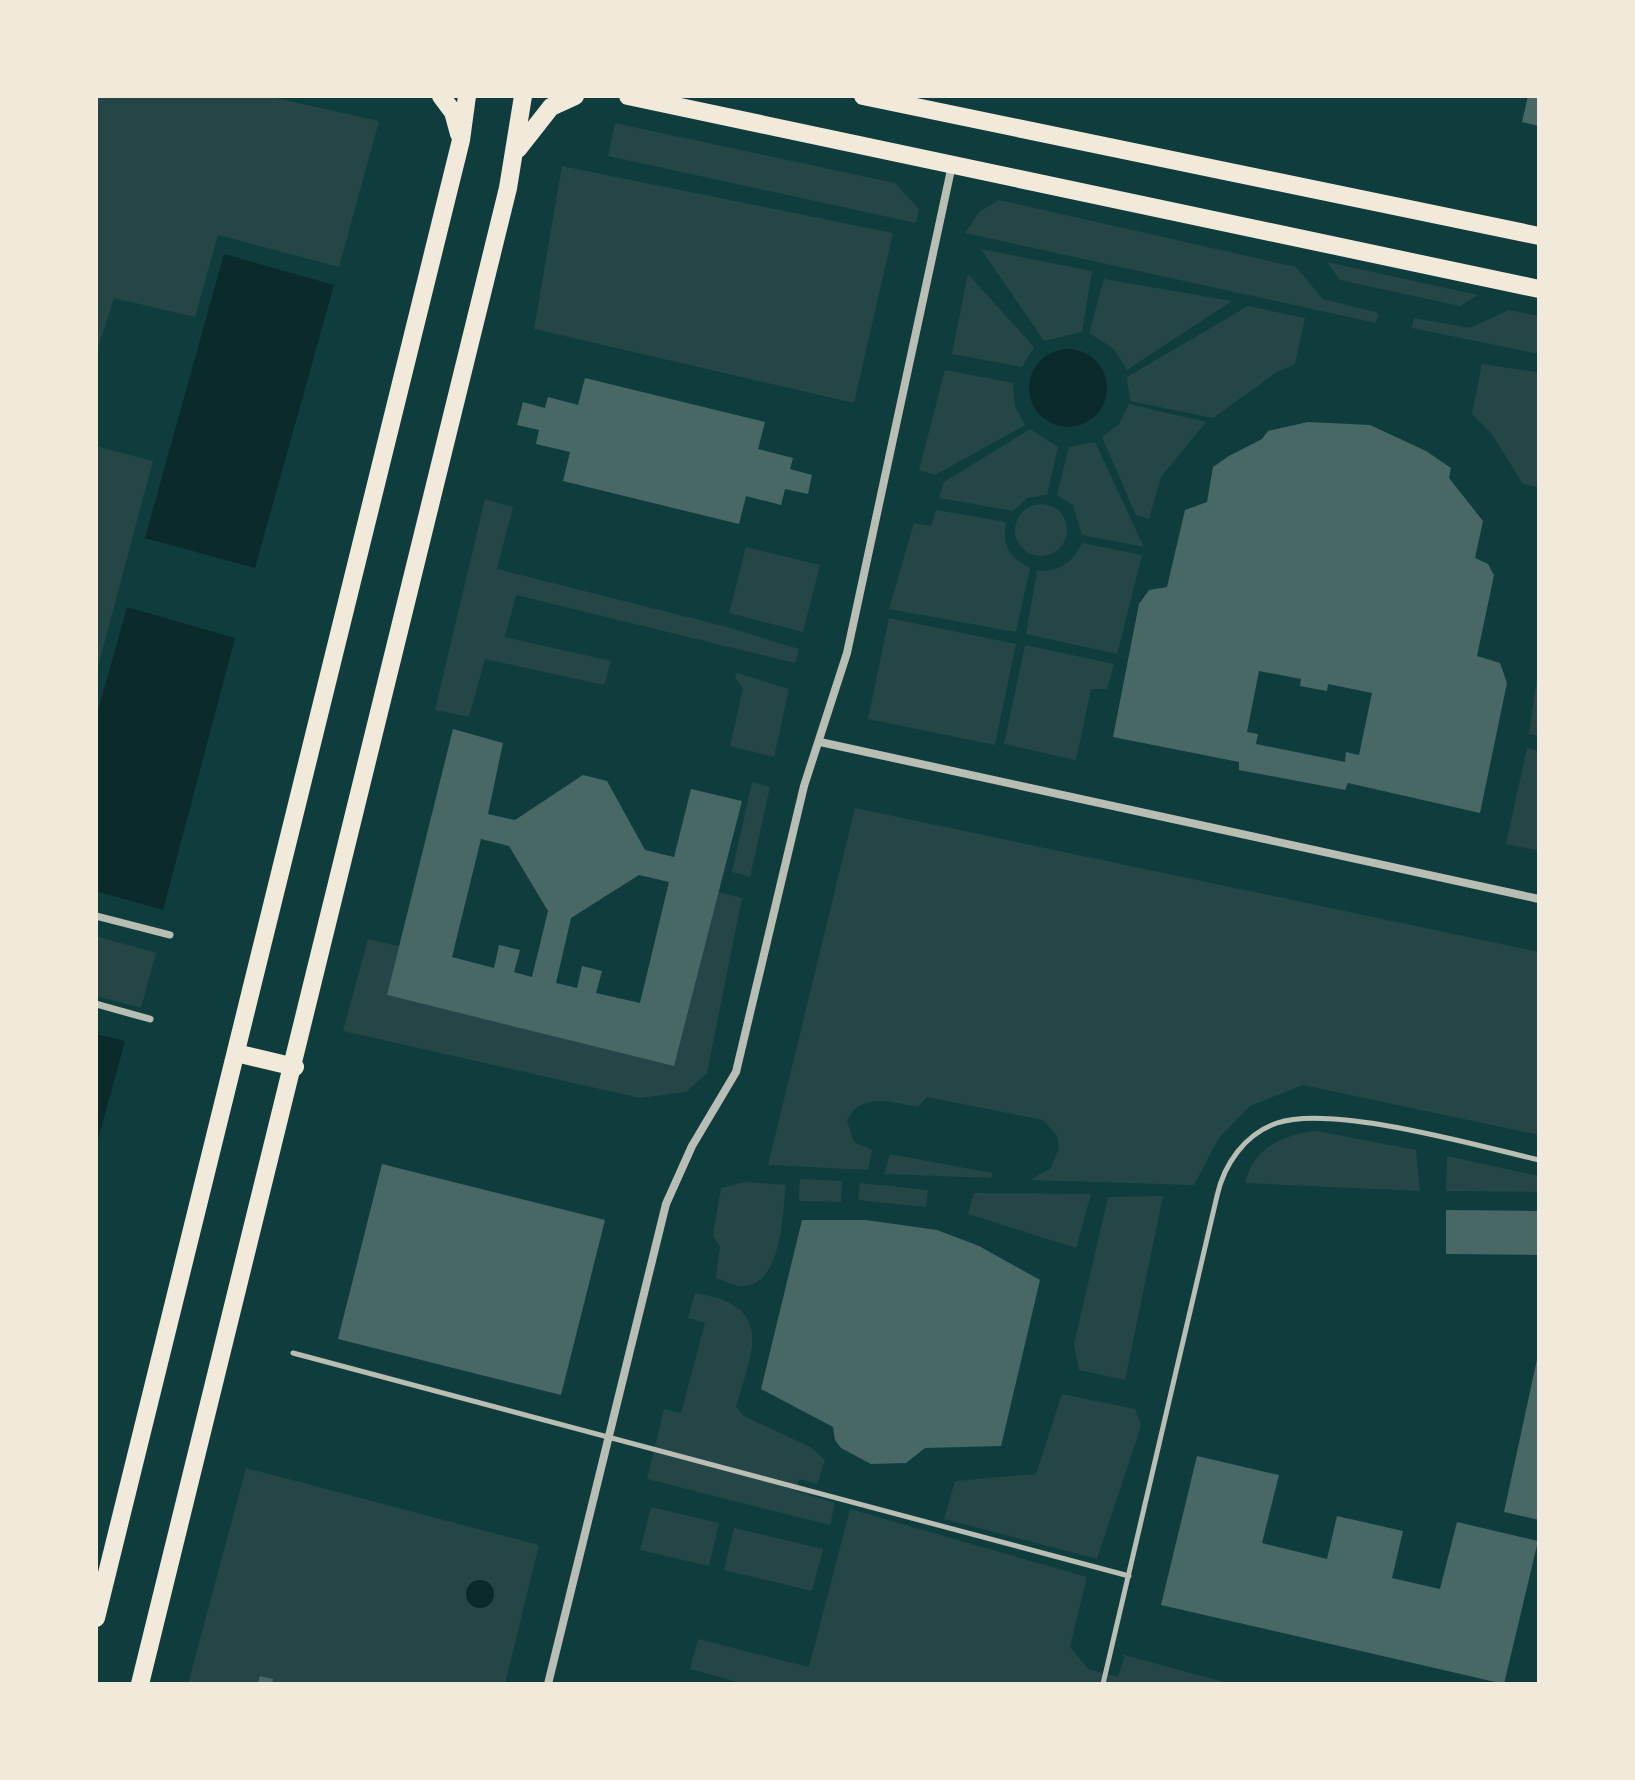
<svg xmlns="http://www.w3.org/2000/svg" width="1635" height="1780" viewBox="0 0 1635 1780" font-family="'Nunito Sans',sans-serif">
	<style>
		.green { fill: #244646 }
		.water { fill: #0a2a2b }
		.building { fill: #486865; fill-rule: evenodd }
		.lines { fill: none; stroke-linecap: round; stroke-linejoin: round }
		.service { stroke: #b8beb3; stroke-width: 5 }
		.pedestrian { stroke: #b8beb3; stroke-width: 7 }
		.minor { stroke: #b8beb3; stroke-width: 8 }
		.primary { stroke: #f1e9da; stroke-width: 18 }
	</style>
	<rect width="100%" height="100%" fill="#0f3d3e"/>
	<!-- green -->
	<path class="green" d="M96 96H267L379 121 339 267 218 235 195 317 114 298 96 354Z
		M615 123 895 183 919 209 916 223 608 156Z
		M562 166 893 233 854 403 534 329Z
		M999 200 1296 267 1323 299 1379 313 1376 323 965 233 979 212Z
		M981 249 1092 271 1082 332 1044 341Z
		M1327 262 1478 295 1460 306 1340 280Z
		M968 274 1034 347 1022 367 952 354Z
		M1104 279 1232 301 1127 370 1114 349 1089 333Z
		M1248 306 1305 318 1295 364 1277 372 1213 418 1130 401 1127 377Z
		M1509 310 1539 316V354L1412 328 1414 318 1470 328Z
		M1482 364 1536 372 1539 376V487L1523 484 1492 434 1472 414Z
		M945 370 1013 383 1015 406 1025 425 935 475 919 470Z
		M1129 404 1206 422 1161 477 1149 519 1136 515 1102 437 1119 424Z
		M1030 429 1058 447 1047 495 1027 498 1013 511 939 498 944 482Z
		M1095 442 1144 547 1082 535 1073 505 1057 495 1069 447Z
		M96 446 153 461 96 674Z
		M485 499 513 507 497 569 727 627 799 649 795 663 516 595 505 637 611 661 604 685 485 659 469 717 435 710Z
		M1015 530a26 26 0 1 1 52 0a26 26 0 1 1-52 0Z
		M936 510 1006 522C1002 546 1009 557 1030 568L1016 632 889 609 914 523 931 526Z
		M1082 543 1142 555 1117 654 1026 634 1037 571C1061 571 1071 564 1082 543Z
		M746 547 820 565 803 632 729 613Z
		M889 618 1016 644 995 745 868 719Z
		M1025 645 1114 664 1107 689H1091L1076 760 1004 744Z
		M1539 664V736L1529 734Z
		M737 673 789 689 774 757 730 746 743 689 735 677Z
		M1527 748 1539 751V851L1506 844Z
		M752 782 770 787 750 877 732 872Z
		M855 808 1539 952V1135L1303 1085 1250 1106 1219 1138 1194 1185 1030 1180 1051 1168 1059 1148 1057 1136 1043 1120 927 1097 918 1107C895 1103 873 1095 853 1110L847 1121 854 1142 872 1150 868 1170 768 1165Z
		M718 892 742 898 707 1073 686 1092 640 1098 343 1031 368 939 399 946 387 995 674 1065Z
		M96 936 156 953 141 1008 96 996Z
		M1317 1131 1416 1150 1420 1191 1245 1183C1253 1148 1283 1134 1317 1131Z
		M890 1154 992 1173 991 1178 884 1174Z
		M1447 1156 1539 1176V1192L1446 1191Z
		M800 1179 842 1181 841 1202 799 1201Z
		M745 1182 786 1185C782 1214 783 1288 740 1286 732 1285 723 1280 716 1278L720 1247 713 1235 721 1188Z
		M860 1183 928 1190 926 1207 858 1200Z
		M974 1193 1091 1194 1076 1248 968 1214Z
		M1163 1196 1125 1380 1079 1370 1074 1344 1108 1197Z
		M695 1293C775 1305 753 1349 736 1407L744 1416 812 1448 825 1460 817 1484 799 1479 796 1491 835 1503 830 1525 647 1479 664 1409 681 1413 705 1323 688 1318Z
		M1062 1394 1135 1409 1141 1426 1097 1559 944 1519 955 1481 1036 1474Z
		M246 1468 539 1545 505 1684H188Z
		M651 1507 719 1523 709 1566 640 1550Z
		M850 1509 1087 1577 1070 1647 1088 1669 1118 1677 1124 1658 1121 1654 1231 1684H745L690 1669 698 1639 809 1667Z
		M734 1528 823 1549 812 1591 724 1570Z"/>
	<!-- water -->
	<path class="water" d="M224 254 334 285 255 568 145 538Z
		M1029 388a39 39 0 1 1 78 0a39 39 0 1 1-78 0Z
		M127 607 235 638 163 910 96 891V718Z
		M96 1034 125 1041 96 1147Z
		M466 1594a14 14 0 1 1 28 0a14 14 0 1 1-28 0Z"/>
	<!-- building -->
	<path class="building" d="M1528 96H1539V126L1522 122Z
		M585 378 765 422 758 449 793 458 790 469 812 475 808 494 785 489 781 505 746 496 739 524 563 481 570 452 536 444 539 430 517 425 523 402 545 408 548 397 578 405Z
		M1308 422 1370 425 1426 451 1451 468 1449 478 1483 521 1475 558 1488 564 1494 575 1477 656 1500 663 1507 683 1480 813 1348 783 1345 790 1239 770V762L1113 737 1139 604 1149 590 1167 587 1185 510 1207 502 1213 467 1229 456 1262 439 1268 431ZM1259 671 1301 679 1300 686 1327 691 1328 684 1372 693 1359 755 1346 752 1345 762 1256 744 1258 734 1247 732Z
		M453 729 503 743 488 814 515 820 583 775 607 781 645 850 674 857 691 789 742 801 674 1066 387 995ZM481 839 509 846 548 911 532 977 514 972 520 950 499 945 494 968 452 957ZM639 875 669 882 640 1003 596 993 602 971 582 966 577 988 556 983 571 918Z
		M382 1164 605 1220 561 1395 338 1339Z
		M1446 1210 1539 1211V1255L1446 1254Z
		M802 1220H866L937 1230 979 1246 1040 1280 1001 1446 925 1448 906 1463 871 1464 841 1448 835 1440 833 1427 761 1389Z
		M1539 1350V1520L1504 1512Z
		M1197 1456 1279 1475 1262 1543 1327 1559 1337 1516 1403 1531 1392 1578 1440 1589 1457 1522 1538 1541 1504 1684 1161 1605Z
		M260 1676 273 1679 272 1684H258Z"/>
	<g class="lines">
		<!-- service -->
		<path class="service" d="M293 1353 1129 1576
			M1103 1684 1217 1196C1224 1164 1245 1134 1277 1123 1332 1104 1479 1146 1539 1160"/>
		<!-- pedestrian -->
		<path class="pedestrian" d="M96 916 170 935
			M96 1004 150 1019"/>
		<!-- minor -->
		<path class="minor" d="M820 742 1539 899
			M548 1684 666 1204 692 1146 736 1072 804 786 847 653 952 165"/>
		<!-- primary -->
		<path class="primary" d="M441 96 453 112 459 134
			M628 96 1539 289
			M863 96 1539 236
			M518 149 551 107 575 96
			M236 1053 295 1067
			M96 1618 461 140 467 96
			M140 1684 508 188 523 96"/>
	</g>
	<!-- border -->
	<rect width="1635" height="1780" fill="none" stroke="#f1e9da" stroke-width="196"/>
</svg>
